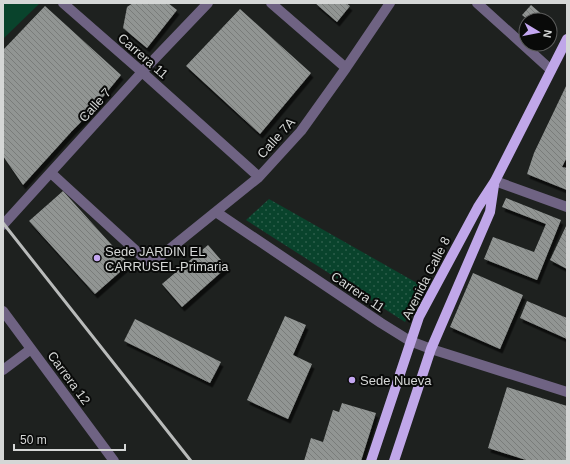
<svg xmlns="http://www.w3.org/2000/svg" width="570" height="464" viewBox="0 0 570 464" font-family="Arial,sans-serif">
	<style>
		.grass { fill: url(#grass-dots) }
		.green { fill: #09432c }
		.building { fill: url(#building-back-hatch); filter: url(#shadow) }
		.lines { fill: none; stroke-linecap: round; stroke-linejoin: round }
		.minor { stroke: #6f6383; stroke-width: 10 }
		.major { stroke: #c0a7e9; stroke-width: 10 }
		.rail { stroke: #b9bbba; stroke-width: 3 }
		.poi-dot { fill: #c4a7f1; stroke: #090a09; stroke-width: 1.5 }
		.labels { text-anchor: middle; dominant-baseline: central; stroke-width: 4; stroke-linejoin: round; paint-order: stroke }
		.street-label { font-size: 13px; fill: #d5d7d6; stroke: #090a09 }
		.poi-label { font-size: 13px; fill: #d5d7d6; stroke: #090a09; text-anchor: start }
	</style>
	<defs>
		<pattern id="grass-dots" width="8" height="8" patternUnits="userSpaceOnUse"><rect width="8" height="8" fill="#09432c"/><path d="M2 2h.1M6 6h.1" fill="none" stroke="#2c5d4a" stroke-width="1.8" stroke-linecap="round"/></pattern>
		<pattern id="building-back-hatch" width="6" height="6" patternUnits="userSpaceOnUse"><rect width="6" height="6" fill="#919593"/><path d="M-1 5l2 2M0 0l6 6M5-1l2 2" fill="none" stroke="#797c7a"/></pattern>
		<filter id="shadow"><feDropShadow dx="2.5" dy="4.5" stdDeviation="0" flood-color="#0009"/></filter>
	</defs>
	<rect width="100%" height="100%" fill="#1e211f"/>
	<!-- grass -->
	<path class="grass" d="M269 199 424 287 405 322 246 220Z"/>
	<!-- green -->
	<path class="green" d="M3 3H40L3 39Z"/>
	<!-- building -->
	<path class="building" d="M133 3H168L177 10 147 48 123 28 127 7Z
		M315 3H346L350 6 337 22Z
		M531 5 546 18 545 20H536L533 18 531 20H528L522 15Z
		M45 6 121 75 88 115 72 131 23 185 3 156V50Z
		M240 9 311 73 260 134 186 66Z
		M567 84V157L562 167 567 168V190L527 174 534 153Z
		M63 191 129 264 95 294 29 221Z
		M506 198 561 220 537 280 484 259 493 237 534 252 546 224 502 207Z
		M567 224V269L550 260Z
		M208 245 227 267 182 307 162 284Z
		M473 273 523 295 500 349 450 327Z
		M527 301 567 318V339L520 318Z
		M285 316 306 325 293 355 312 364 288 419 247 400Z
		M135 319 221 362 210 383 124 341Z
		M507 387 567 406V461H529L488 448Z
		M342 403 376 413 361 461H304L311 438 323 442 333 410 339 412Z"/>
	<g class="lines">
		<!-- minor -->
		<path class="minor" d="M63 3 142 72 259 177
			M271 3 346 68
			M477 3 551 70
			M51 173 145 259 150 262 156 260 259 177 301 131 346 68 390 3
			M495 181 567 207
			M216 212 381 323 410 341 431 349 567 392
			M3 225 142 72 208 3
			M3 311 114 461
			M3 370 31 349"/>
		<!-- major -->
		<path class="major" d="M371 461 419 317 478 207 495 181 567 39
			M394 461 431 349 490 212 494 185"/>
		<!-- rail -->
		<path class="rail" d="M3 223 191 461"/>
	</g>
	<!-- markers -->
	<g class="poi-dot">
		<circle cx="97" cy="258" r="4"/>
		<circle cx="352" cy="380" r="4"/>
	</g>
	<g class="labels">
		<!-- street labels -->
		<g class="street-label">
			<text transform="translate(143 56) rotate(41)">Carrera 11</text>
			<text transform="translate(95 105) rotate(-48)">Calle 7</text>
			<text transform="translate(276 138) rotate(-48)">Calle 7A</text>
			<text transform="translate(426 278) rotate(-63)">Avenida Calle 8</text>
			<text transform="translate(358 292) rotate(34)">Carrera 11</text>
			<text transform="translate(69 378) rotate(54)">Carrera 12</text>
		</g>
		<!-- poi labels -->
		<g class="poi-label">
			<text x="105" y="251">Sede JARDIN EL<tspan x="105" dy="15">CARRUSEL-Primaria</tspan></text>
			<text x="360" y="380">Sede Nueva</text>
		</g>
	</g>
	<!-- border -->
	<rect width="570" height="464" fill="none" stroke="#d5d7d6" stroke-width="8"/>
	<!-- north arrow -->
	<g transform="translate(538 32) rotate(100)"><circle r="19" fill="#090a09" stroke="#5b5c5b"/>
	<path d="M0-3L7 15L0 10L-7 15Z" fill="#c4a7f1"/>
	<text y="-6" font-size="11" font-weight="bold" text-anchor="middle" fill="#d5d7d6">N</text>
	</g>
	<!-- scale -->
	<path d="M14 444v6h111v-6" fill="none" stroke="#d5d7d6" stroke-width="2"/>
	<text x="20" y="444" font-size="12" fill="#d5d7d6" stroke="#090a09" stroke-width="3" paint-order="stroke">50 m</text>
</svg>
